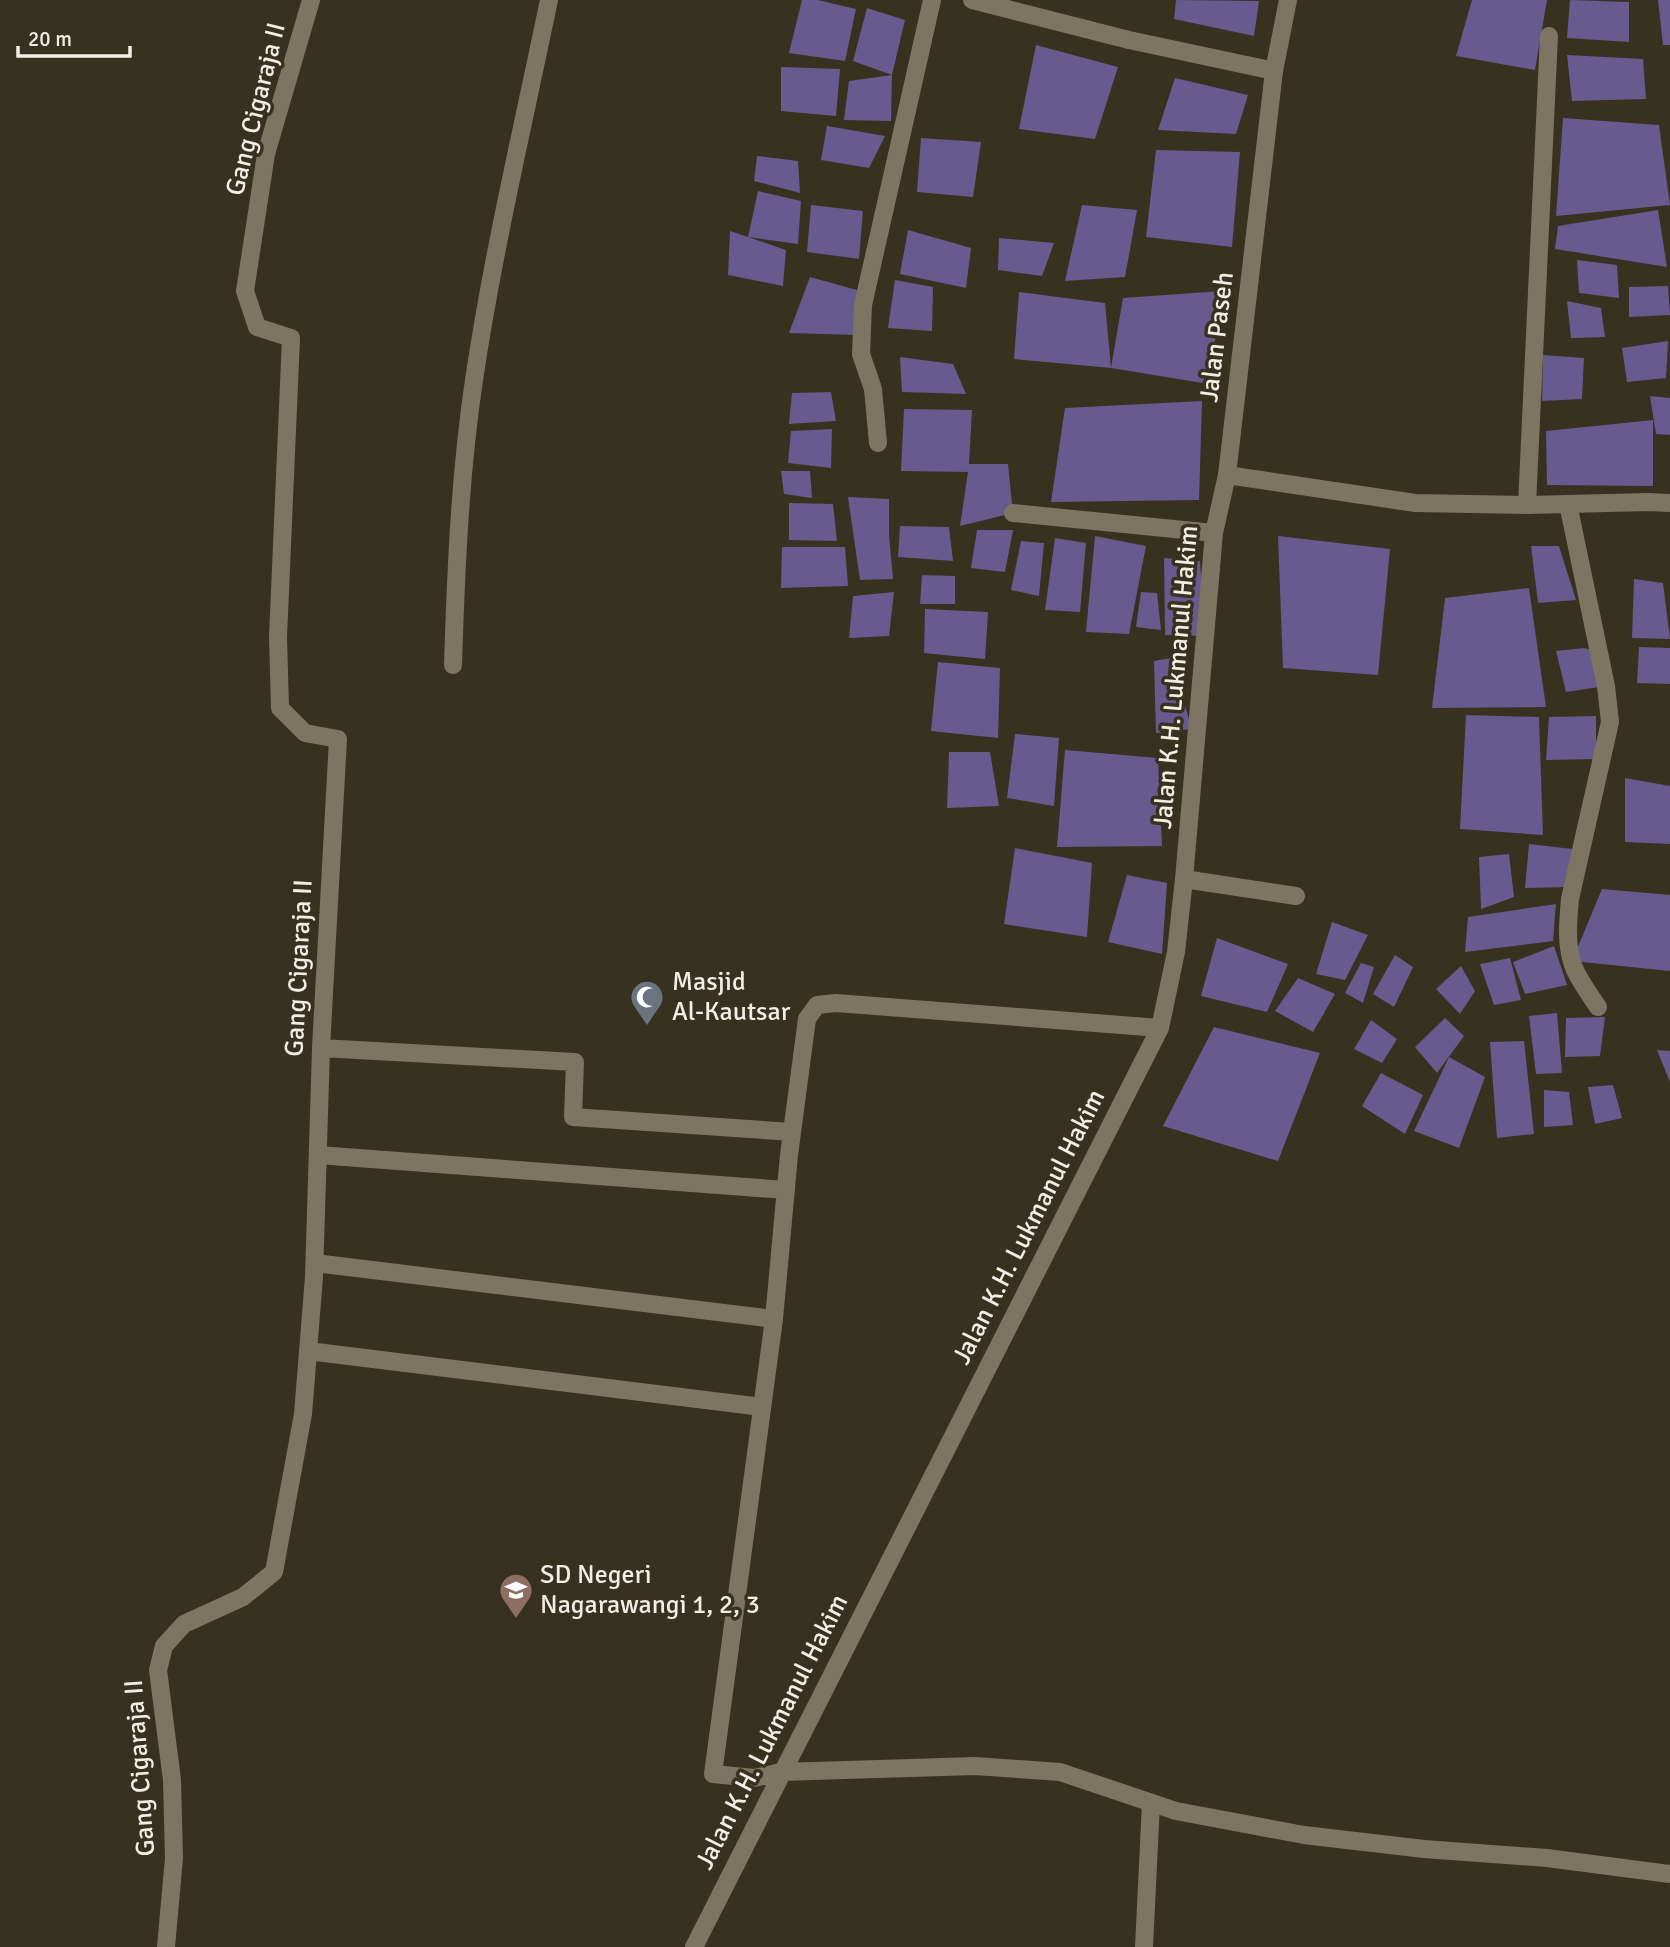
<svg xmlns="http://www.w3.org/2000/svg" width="1670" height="1947" viewBox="0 0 1670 1947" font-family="Signika,sans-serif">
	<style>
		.building { fill: #675a8f }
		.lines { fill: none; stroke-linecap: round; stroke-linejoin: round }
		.minor { stroke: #7b7561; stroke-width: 18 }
		.tertiary { stroke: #7b7561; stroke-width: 18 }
		.labels { text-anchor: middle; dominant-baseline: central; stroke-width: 7; stroke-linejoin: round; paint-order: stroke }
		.street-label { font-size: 26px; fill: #f2eee3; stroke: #37311f }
		.poi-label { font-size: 26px; fill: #f2eee3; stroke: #37311f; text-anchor: start }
	</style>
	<rect width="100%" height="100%" fill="#37311f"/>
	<!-- building -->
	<path class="building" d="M802 0H818L856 9 845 61 789 53Z
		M1176 0 1259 1 1254 36 1174 19Z
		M1472 0H1547L1535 70 1456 56Z
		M1570 0 1629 2V42L1567 38Z
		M1658 0H1670V45H1663Z
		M867 8 905 20 892 75 891 121 844 120 849 81 892 75 853 61Z
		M1036 45 1118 67 1095 139 1019 129Z
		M1567 55 1643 59 1646 99 1572 101Z
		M781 67 840 69 836 116 781 111Z
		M1175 78 1248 95 1236 134 1158 130Z
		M1563 118 1659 125 1670 205 1556 216Z
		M827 126 885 136 869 168 821 160Z
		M921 138 981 142 973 197 917 192Z
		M1156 150 1240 152 1232 247 1146 237Z
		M757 156 798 161 800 193 754 181Z
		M758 191 801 201 798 244 748 237 786 250 783 286 728 275 730 231 748 237Z
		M811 205 863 211 859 259 807 252Z
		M1082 205 1137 210 1125 277 1065 281Z
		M1658 210 1667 267 1555 249 1558 226Z
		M908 230 971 248 966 288 900 274Z
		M999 238 1054 243 1042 276 998 270Z
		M1577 260 1617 265 1619 298 1579 293Z
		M810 277 864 292 857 335 789 333Z
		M895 280 933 287 932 331 888 328Z
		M1668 286 1670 315 1629 317V287Z
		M1222 291 1209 384 1111 368 1123 298Z
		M1019 292 1105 303 1111 368 1014 359Z
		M1567 301 1601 308 1605 337 1571 338Z
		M1668 341 1666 378 1627 382 1622 348Z
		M1543 355 1584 358 1582 399 1542 401Z
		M900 357 953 364 966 394 902 392Z
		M831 392 836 421 789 424 792 393Z
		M1650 396 1670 398V435L1656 434Z
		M1202 401 1199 500 1051 502 1065 408Z
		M904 409 972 410 969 464H1008L1013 513 960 526 968 472 901 471Z
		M1653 420V486L1547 485 1546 431Z
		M832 429 831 468 788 463 791 431Z
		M781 471H810L812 498 784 494Z
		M848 497 889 499V535L893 579 860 580Z
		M789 503 833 504 837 541 789 540Z
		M900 526 949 527 953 561 898 557Z
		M977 530H1013L1005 572 971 568Z
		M1095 536 1146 546 1129 634 1086 632Z
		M1278 536 1390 549 1378 675 1283 668Z
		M1055 538 1086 543 1080 612 1045 610Z
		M1021 541 1044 543 1039 596 1011 590Z
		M1531 546H1559L1576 600 1538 603Z
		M782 547H845L848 586 781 588Z
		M1164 558 1200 561 1205 636 1165 635Z
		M922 575 955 576V604H920Z
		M1634 579 1663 583 1670 639 1632 638Z
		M1529 588 1546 707 1432 708 1445 598Z
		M894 592 889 636 849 638 853 596Z
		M1141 592 1157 593 1161 630 1136 627Z
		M925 609 988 612 985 659 924 653Z
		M1639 647 1670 648V684L1637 683Z
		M1584 648 1599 651 1606 686 1566 692 1556 651Z
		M1171 658 1192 729 1156 733 1154 661Z
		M938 662 1000 668 998 738 931 731Z
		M1466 715 1539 717 1543 835 1460 829Z
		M1596 716V759L1546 760 1549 717Z
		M1015 734 1059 738 1054 806 1007 798Z
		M1065 750 1158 758 1162 846 1057 847Z
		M949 752H990L999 806 947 808Z
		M1625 778 1670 786V844L1625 842Z
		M1529 844 1581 850 1572 887 1525 888Z
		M1015 848 1092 863 1087 937 1004 924Z
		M1509 854 1514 897 1481 909 1479 857Z
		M1127 875 1167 883 1162 954 1108 942Z
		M1602 889 1670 895V971L1572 961Z
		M1556 904 1553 941 1465 952 1468 917Z
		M1332 922 1368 935 1345 980 1316 974Z
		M1217 938 1288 964 1267 1012 1201 996Z
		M1554 946 1567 985 1525 994 1513 962Z
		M1395 955 1413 967 1394 1007 1373 994Z
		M1510 958 1521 1000 1494 1005 1480 964Z
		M1361 963 1374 967 1363 1003 1345 993Z
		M1461 966 1475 991 1460 1014 1436 989Z
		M1298 978 1335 994 1313 1032 1275 1011Z
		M1557 1013 1562 1073 1536 1074 1529 1016Z
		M1605 1017 1600 1056 1565 1057 1566 1018Z
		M1445 1018 1464 1036 1437 1073 1415 1047Z
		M1371 1020 1397 1039 1382 1063 1354 1049Z
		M1214 1027 1320 1053 1278 1161 1163 1126Z
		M1524 1041 1534 1134 1497 1138 1490 1042Z
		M1657 1050 1670 1051V1082Z
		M1449 1057 1485 1077 1459 1148 1414 1131Z
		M1381 1073 1423 1095 1405 1134 1362 1106Z
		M1613 1085 1622 1118 1595 1124 1588 1087Z
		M1544 1090 1569 1092 1573 1125 1544 1127Z"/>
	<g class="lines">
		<!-- minor -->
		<path class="minor" d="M1274 71 1288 0
			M878 443 873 389 861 354 863 305 932 0
			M1568 504 1606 686 1610 722 1570 899C1568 921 1565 948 1575 970 1581 983 1590 995 1598 1007
			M1527 505 1549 36
			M1013 513 1214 533
			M453 665C456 569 460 474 474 380 493 252 523 126 549 0
			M1184 879 1296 896
			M1160 1028 836 1003 817 1005 807 1019 789 1155 774 1319 713 1774 754 1778 781 1772 975 1766 1060 1772 1176 1811 1304 1835 1424 1849 1547 1858 1670 1874
			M321 1048 575 1062 573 1117 792 1132
			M318 1155 786 1190
			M315 1263 774 1319
			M308 1351 762 1407
			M166 1947 174 1858 172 1780 158 1670 164 1646 184 1624 243 1597 274 1572 303 1414 314 1277 321 1048 338 739 305 733 280 708 278 637 291 338 257 327 245 291 266 154 311 0
			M694 1947 1160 1028 1176 952 1184 879 1214 533 1227 475
			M1144 1947 1151 1803"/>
		<!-- tertiary -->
		<path class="tertiary" d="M972 0 1129 40 1274 71 1227 475 1415 503 1527 505 1648 502 1670 503"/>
	</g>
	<!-- icons -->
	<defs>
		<symbol id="mosque-pin" viewBox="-11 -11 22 30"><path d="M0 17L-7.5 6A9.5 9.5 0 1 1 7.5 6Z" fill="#6b7280" stroke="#37311f"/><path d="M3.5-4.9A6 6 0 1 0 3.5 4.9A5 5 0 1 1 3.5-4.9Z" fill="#fff"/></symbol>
		<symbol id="school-pin" viewBox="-11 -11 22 30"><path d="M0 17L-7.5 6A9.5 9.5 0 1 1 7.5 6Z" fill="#8d6e63" stroke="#37311f"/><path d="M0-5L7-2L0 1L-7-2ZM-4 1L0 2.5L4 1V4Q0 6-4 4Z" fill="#fff"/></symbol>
	</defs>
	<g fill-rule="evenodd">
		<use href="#mosque-pin" x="628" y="978" width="38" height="52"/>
		<use href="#school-pin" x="497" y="1571" width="38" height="52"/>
	</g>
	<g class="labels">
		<!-- street labels -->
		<g class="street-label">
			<text transform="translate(256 109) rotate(-76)">Gang Cigaraja II</text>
			<text transform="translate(1217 337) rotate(-83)">Jalan Paseh</text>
			<text transform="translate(1176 677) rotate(-85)">Jalan K.H. Lukmanul Hakim</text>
			<text transform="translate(299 968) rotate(-87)">Gang Cigaraja II</text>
			<text transform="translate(1029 1227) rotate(-63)">Jalan K.H. Lukmanul Hakim</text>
			<text transform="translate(772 1732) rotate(-63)">Jalan K.H. Lukmanul Hakim</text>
			<text transform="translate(140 1768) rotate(-94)">Gang Cigaraja II</text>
		</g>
		<!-- poi labels -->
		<g class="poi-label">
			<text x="672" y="982">Masjid<tspan x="672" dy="30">Al-Kautsar</tspan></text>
			<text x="540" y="1575">SD Negeri<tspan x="540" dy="30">Nagarawangi 1, 2, 3</tspan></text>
		</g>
	</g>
	<!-- scale -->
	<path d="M18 46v10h112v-10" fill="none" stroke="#f2eee3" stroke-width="3.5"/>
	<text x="28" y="46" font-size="21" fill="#f2eee3" stroke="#37311f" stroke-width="5" paint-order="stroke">20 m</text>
</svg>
